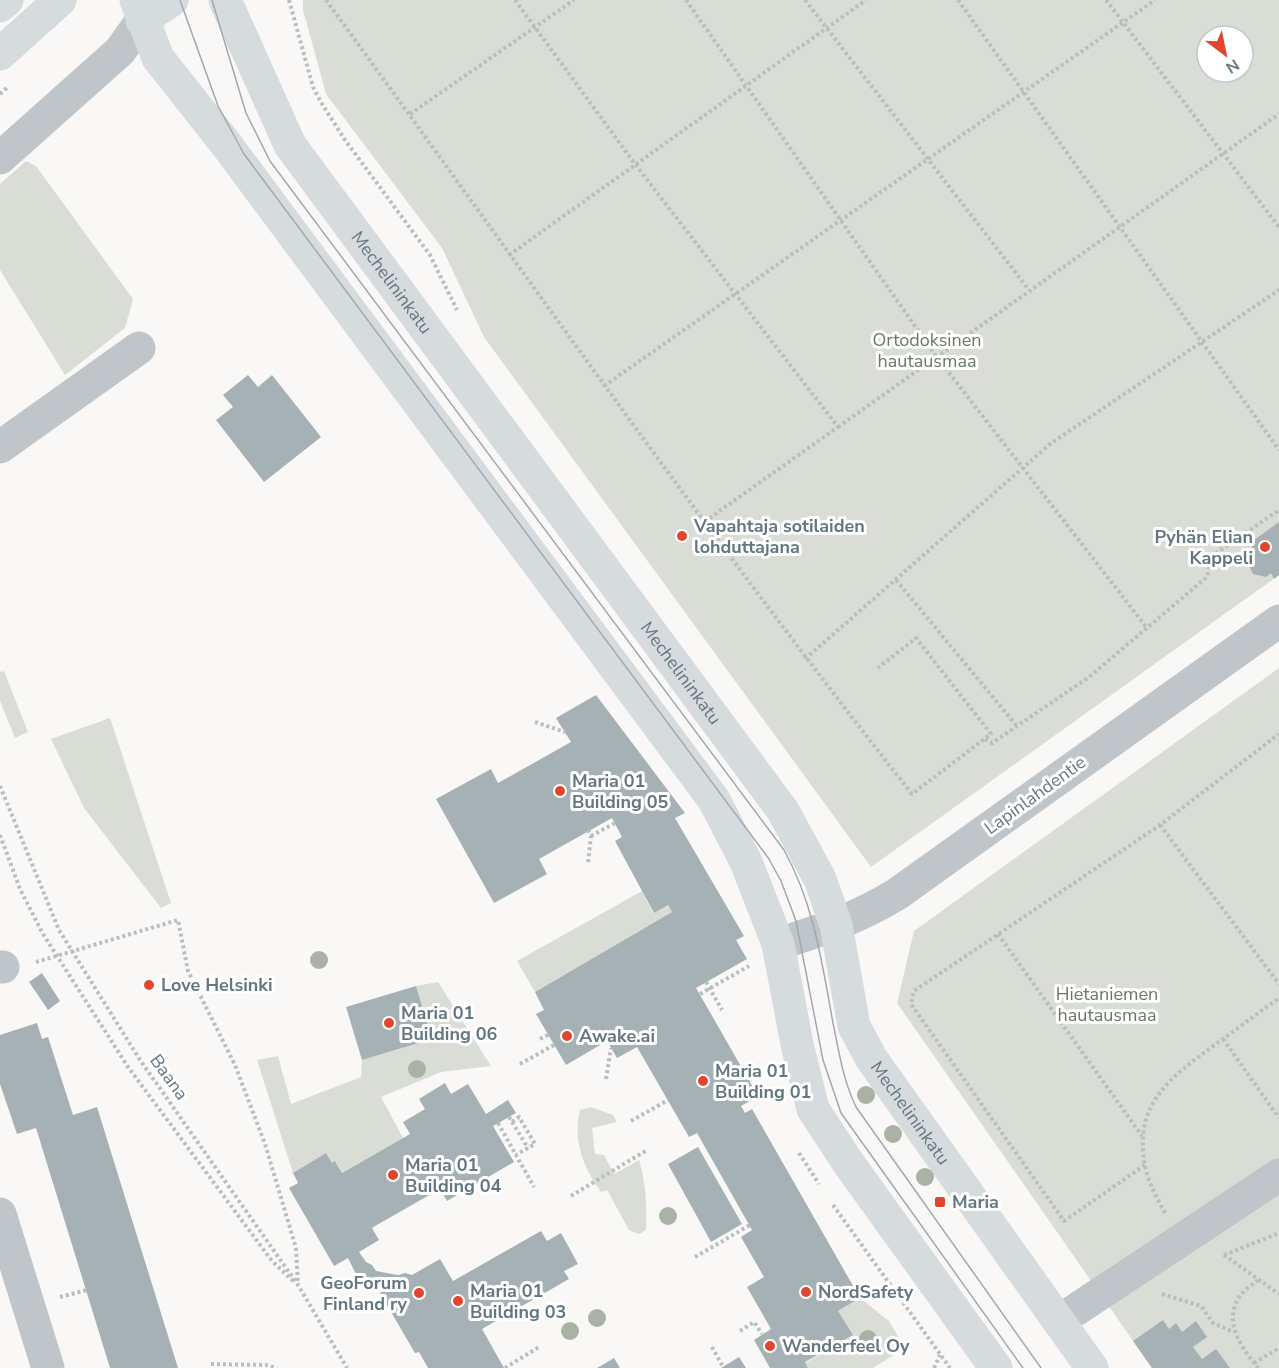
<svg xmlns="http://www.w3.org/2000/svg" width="1279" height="1368" viewBox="0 0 1279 1368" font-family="'Nunito Sans',sans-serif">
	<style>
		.green { fill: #d9ddd5; fill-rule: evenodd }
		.building { fill: #a6b1b5 }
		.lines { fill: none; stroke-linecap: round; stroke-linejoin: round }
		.path { stroke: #babec0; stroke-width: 4; stroke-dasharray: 3 3; stroke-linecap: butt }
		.minor { stroke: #bfc5c8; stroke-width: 33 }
		.major { stroke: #d6dbde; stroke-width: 33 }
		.tram { stroke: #a1a9ae; stroke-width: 1.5 }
		.tree { fill: #aab2a5 }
		.poi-dot { fill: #e1452e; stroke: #fff; stroke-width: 2 }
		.labels { text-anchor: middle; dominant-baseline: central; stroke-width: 6; stroke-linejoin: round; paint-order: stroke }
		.street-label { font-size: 18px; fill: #647781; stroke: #fff }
		.park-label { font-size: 18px; fill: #697963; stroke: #fff }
		.poi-label { font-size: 18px; font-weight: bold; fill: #647781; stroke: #fff; text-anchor: start }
	</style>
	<rect width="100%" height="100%" fill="#f9f8f6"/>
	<!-- green -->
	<path class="green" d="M303 0H1279V575L871 867 484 337 442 248 326 94 303 10ZM1207 36H1243V72H1207Z
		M26 161 36 166 133 299 125 328 65 375 0 270V184Z
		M1279 668V1368H1152L897 1003 914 931Z
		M4 671 28 732 15 738 0 701V672Z
		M110 718 171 903 161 908 84 808 51 739Z
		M642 891 653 913 668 905 672 912 535 992 517 961Z
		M438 982 491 1066 441 1072 381 1097 403 1138 342 1173 336 1162 332 1163 326 1153 293 1173 257 1060 278 1056 291 1104 361 1077 362 1060 432 1039 416 986Z
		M591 1107 613 1115 617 1122 592 1128 595 1154 604 1155 614 1174 639 1160C646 1183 647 1206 646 1230L639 1234 629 1230 607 1190 601 1192C584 1168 572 1141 580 1110Z
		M860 1298 889 1321 905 1348 873 1368H808L805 1363 852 1336 838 1311Z"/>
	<!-- building -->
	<path class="building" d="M248 375 258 387 272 375 321 437 264 482 216 420 233 407 223 395Z
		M1279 522V575L1274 579 1271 573 1266 577 1253 574 1246 559 1254 550 1250 543Z
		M596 695 685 813 675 818 744 936 736 940 747 959 696 988 758 1096 741 1106 745 1113 752 1109 860 1298 838 1311 853 1335 805 1362 808 1368H770L754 1340 771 1329 747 1287 764 1277 741 1237 752 1230 697 1133 689 1137 637 1047 617 1058 607 1041 566 1065 536 1014 544 1010 535 992 672 912 668 905 654 913 615 841 622 837 612 818 539 859 547 874 494 903 436 799 491 769 498 783 571 742 556 718Z
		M42 973 60 1001 48 1010 29 982Z
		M416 986 432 1039 362 1060 346 1007Z
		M37 1023 42 1039 48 1037 73 1115 97 1107 178 1368H110L36 1128 17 1134 0 1084V1035Z
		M445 1083 451 1094 468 1084 486 1114 508 1100 516 1113 493 1126 514 1162 447 1201 440 1189 375 1226 372 1228 379 1240 359 1252 366 1262 372 1265 376 1271 398 1275 405 1273 412 1275 440 1259 453 1281 541 1231 547 1241 561 1233 578 1264 564 1271 569 1279 482 1329 504 1368H428L419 1352 415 1353 380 1293 394 1285 373 1281 360 1282 348 1258 334 1266 289 1188 298 1183 293 1173 326 1153 332 1163 335 1161 342 1173 410 1134 403 1122 425 1109 419 1099Z
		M698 1147 742 1224 711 1242 668 1164Z
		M1163 1320 1169 1329 1176 1323 1182 1332 1196 1321 1207 1337 1193 1347 1202 1359 1216 1349 1230 1368H1152L1133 1341Z
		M739 1357 746 1368H721Z
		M614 1358 620 1368H597Z"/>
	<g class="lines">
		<!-- path -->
		<path class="path" d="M289 0 313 87 322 104 345 140 430 255 457 310
			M326 0C520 266 708 536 912 794L991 734 916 638 878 668
			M515 0 635 164 838 427 704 522
			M686 0 936 356 1147 628
			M805 0 1029 290
			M958 0 1279 450
			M1106 0 1279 227
			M0 94 8 87
			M410 114 574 0
			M509 255 866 0
			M604 386 1155 0
			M838 427 1279 114
			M896 580 1016 725
			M805 659 1050 444 1279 290
			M535 722 565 732
			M985 739 992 743 1089 677 1207 577 1212 556 1279 510
			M0 786 59 930 140 1060 298 1285 347 1368
			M1160 825 1279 984
			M588 830 591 836 588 864
			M0 835 20 889 43 934 128 1067 272 1261 293 1281
			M591 836 615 823
			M998 934 1142 1136
			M36 962 178 920 188 971 235 1065 265 1144 296 1248 298 1284
			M706 982 722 1010
			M700 994 749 966
			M540 1039 548 1035
			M1223 1039 1279 1118
			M520 1064 554 1045
			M606 1079 611 1048
			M509 1117 512 1122 519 1117 535 1144 516 1155
			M631 1121 668 1100
			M512 1122 528 1148
			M498 1123 534 1187
			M799 1153 819 1184
			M1145 1165 1064 1221 911 1004 914 991 1160 825 1279 734
			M571 1196 647 1150
			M833 1205 950 1368
			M1165 1213C1157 1198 1148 1182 1145 1166 1133 1103 1171 1077 1216 1044 1237 1029 1258 1013 1279 998
			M1224 1255 1279 1233
			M1224 1255 1279 1294
			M695 1257 750 1225
			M1258 1280C1252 1285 1244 1290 1240 1296 1222 1322 1242 1348 1258 1368
			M1162 1294 1201 1306 1213 1323 1233 1332
			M60 1297 87 1290
			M740 1331 754 1322 762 1334
			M712 1347 723 1367
			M1254 1363 1279 1348
			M211 1364 266 1365 277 1368
			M505 1368 539 1347
			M934 1368 940 1355"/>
		<!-- minor -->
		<path class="minor" d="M0 158 120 51 142 20
			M0 447 139 348
			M778 944C820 931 860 917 897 894L1279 621
			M0 967H3
			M0 1214 48 1368
			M1059 1321 1279 1175"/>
		<!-- major -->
		<g class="major">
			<path d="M136 0 158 58 226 144 714 800 746 862 778 944 798 1049 813 1109 849 1164 996 1368"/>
			<path id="s1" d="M225 0 290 145 783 811 820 879 836 925 854 1026 871 1058 1092 1368"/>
			<path d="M0 6 7 0"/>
			<path d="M142 20 172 0"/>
			<path d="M0 54 60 0"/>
		</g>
		<!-- tram -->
		<path class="tram" d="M180 0 218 106 244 154 769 859 781 881 796 921 823 1060 841 1113 1023 1368
			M212 0 246 113 270 161 784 850C814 904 822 963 833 1023 839 1052 843 1080 856 1107L1041 1368"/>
	</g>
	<!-- trees -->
	<g class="tree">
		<circle cx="319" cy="960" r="9"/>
		<circle cx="417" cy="1069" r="9"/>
		<circle cx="866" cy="1095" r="9"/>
		<circle cx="893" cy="1134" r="9"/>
		<circle cx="925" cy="1177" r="9"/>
		<circle cx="668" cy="1216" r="9"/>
		<circle cx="597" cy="1318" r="9"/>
		<circle cx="570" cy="1331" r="9"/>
		<circle cx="868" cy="1339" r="9"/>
	</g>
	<!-- markers -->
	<g class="poi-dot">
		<circle cx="682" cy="536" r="6"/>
		<circle cx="1265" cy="547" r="6"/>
		<circle cx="560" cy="791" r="6"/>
		<circle cx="149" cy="985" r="6"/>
		<circle cx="389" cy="1023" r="6"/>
		<circle cx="567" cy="1036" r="6"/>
		<circle cx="703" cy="1081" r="6"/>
		<circle cx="393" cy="1175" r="6"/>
		<rect x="934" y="1196" width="12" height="12" rx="3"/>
		<circle cx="806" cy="1292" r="6"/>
		<circle cx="419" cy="1293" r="6"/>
		<circle cx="458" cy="1301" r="6"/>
		<circle cx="770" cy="1346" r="6"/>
	</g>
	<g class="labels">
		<!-- street labels -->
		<g class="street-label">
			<text stroke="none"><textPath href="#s1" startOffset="330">Mechelininkatu</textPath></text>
			<text stroke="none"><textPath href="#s1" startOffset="816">Mechelininkatu</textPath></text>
			<text transform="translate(1035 795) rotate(-36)">Lapinlahdentie</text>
			<text transform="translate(169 1077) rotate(54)">Baana</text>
			<text stroke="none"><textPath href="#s1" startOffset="1320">Mechelininkatu</textPath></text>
		</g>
		<!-- park labels -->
		<g class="park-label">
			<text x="927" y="340">Ortodoksinen<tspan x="927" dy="21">hautausmaa</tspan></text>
			<text x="1107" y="994">Hietaniemen<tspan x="1107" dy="21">hautausmaa</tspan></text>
		</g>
		<!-- poi labels -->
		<g class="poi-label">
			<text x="694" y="526">Vapahtaja sotilaiden<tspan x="694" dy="21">lohduttajana</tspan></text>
			<text x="1253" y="537" text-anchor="end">Pyhän Elian<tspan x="1253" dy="21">Kappeli</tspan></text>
			<text x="572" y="781">Maria 01<tspan x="572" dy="21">Building 05</tspan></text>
			<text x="161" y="985">Love Helsinki</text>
			<text x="401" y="1013">Maria 01<tspan x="401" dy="21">Building 06</tspan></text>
			<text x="579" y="1036">Awake.ai</text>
			<text x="715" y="1071">Maria 01<tspan x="715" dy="21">Building 01</tspan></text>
			<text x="405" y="1165">Maria 01<tspan x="405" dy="21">Building 04</tspan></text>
			<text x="952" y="1202">Maria</text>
			<text x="407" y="1283" text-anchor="end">GeoForum<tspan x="407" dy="21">Finland ry</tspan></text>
			<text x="470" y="1291">Maria 01<tspan x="470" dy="21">Building 03</tspan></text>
			<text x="818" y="1292">NordSafety</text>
			<text x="782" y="1346">Wanderfeel Oy</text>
		</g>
	</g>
	<!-- north arrow -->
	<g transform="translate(1225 54) rotate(148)"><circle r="28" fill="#ffffff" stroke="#c1c9cd" stroke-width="1.5"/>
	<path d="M0-4.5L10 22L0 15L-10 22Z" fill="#e1452e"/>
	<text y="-9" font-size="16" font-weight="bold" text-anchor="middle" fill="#647781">N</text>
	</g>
</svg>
